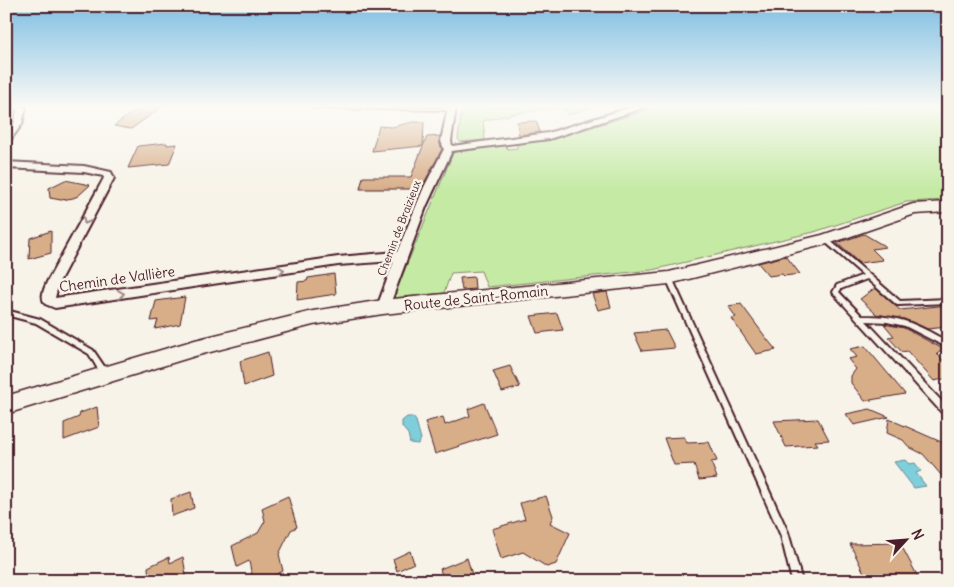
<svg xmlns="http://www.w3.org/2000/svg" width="954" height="587" viewBox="0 0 954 587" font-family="Delius,sans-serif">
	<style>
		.green { fill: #c4eaa4; stroke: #878468 }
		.water { fill: #7fcedb; stroke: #6a8895 }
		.building { fill: #d8ae89; stroke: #4a1f2b }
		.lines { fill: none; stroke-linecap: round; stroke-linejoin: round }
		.service-casing { stroke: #4a1f2b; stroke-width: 4 }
		.minor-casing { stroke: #4a1f2b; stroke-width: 4 }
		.secondary-casing { stroke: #4a1f2b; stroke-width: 3 }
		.service { fill: #f7f3e8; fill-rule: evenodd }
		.minor { fill: #f7f3e8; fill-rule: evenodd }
		.secondary { fill: #f7f3e8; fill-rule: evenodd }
		.oneway { stroke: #a0898a }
		.labels { text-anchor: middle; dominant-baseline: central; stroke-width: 5; stroke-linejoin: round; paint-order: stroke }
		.far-street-label { font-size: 11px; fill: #4a1f2b; stroke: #f7f3e8 }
		.street-label { font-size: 14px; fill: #4a1f2b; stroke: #f7f3e8 }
	</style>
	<rect width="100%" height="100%" fill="#f7f3e8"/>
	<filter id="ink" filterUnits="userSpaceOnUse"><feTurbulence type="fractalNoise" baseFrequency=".02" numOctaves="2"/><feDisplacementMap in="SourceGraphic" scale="10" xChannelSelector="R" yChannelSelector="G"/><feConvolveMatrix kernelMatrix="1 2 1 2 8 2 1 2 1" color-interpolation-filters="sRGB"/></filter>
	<g filter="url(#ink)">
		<!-- green -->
		<path class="green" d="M462 107H592L568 115 563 108 517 113 483 121 485 140 460 142 458 139Z
			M658 107H948V200L906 202 814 232 652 270 487 287 481 271 451 273 444 293 393 298 454 151 504 145 508 149 517 148V143L556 138Z"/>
		<!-- water -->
		<path class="water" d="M407 417H413L416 421 421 439 418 444 410 443 408 434 402 427V421Z
			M905 460 909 464 915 463 921 471 916 473 926 486 914 488 894 462Z"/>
		<!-- building -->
		<path class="building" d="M140 107H162L131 129 114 126Z
			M536 121 540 132 519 135 517 122Z
			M413 122H424L423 146 427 137 440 136 439 142 442 149 421 189H360L363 177H411L423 146 372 151 379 126 392 127Z
			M167 143V145L177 144 169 164 128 168 138 146Z
			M65 180 90 185 78 196 73 198 61 200 50 198 49 188Z
			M51 231V253L29 259 30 238Z
			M864 234 886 247 872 249 883 260 859 263 837 243Z
			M786 256 800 274 784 276 782 274 769 276 758 263Z
			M334 274 336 294 297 300 298 282 307 281 308 278Z
			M474 277 475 289 462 290 460 278Z
			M875 288 900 310 948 305V327L927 329 904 319 876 314 860 299Z
			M607 292 611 307 598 310 592 294Z
			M185 297 180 324 155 329 158 320 151 321 156 301Z
			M741 304 767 339 776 350 756 354 731 318 736 317 728 306Z
			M557 313 563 330 537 333 531 316Z
			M884 324 904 328 943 349 937 354 948 365V378L934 381 907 351 902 352 888 337 894 336Z
			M666 330 675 348 642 351 634 333Z
			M865 346 905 394 865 401 851 383V376L856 369 848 359 857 357 850 349Z
			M268 352 272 376 244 386 240 361Z
			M510 366 520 387 502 392 493 371Z
			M484 403 497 434 435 454 425 422 443 417 445 425 470 416 468 409Z
			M97 407 99 427 64 440V423L79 417 80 413Z
			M870 409 889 417 854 425 846 414Z
			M818 419 829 440 815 441 818 445 786 447 774 421Z
			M889 419 948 445V483L923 454 909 447 903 440 887 433Z
			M684 437 687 443 709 442 717 461 711 462 717 478 699 480 694 464 674 465 664 438Z
			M191 492 194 508 172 516 171 499Z
			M288 496 297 527 291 530 279 554 283 571 264 581H253L249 561 237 567 232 546 258 533 265 521 262 508Z
			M546 496 553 516 550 523 570 533 556 564 547 567 523 552 501 559 492 529 525 519 520 503Z
			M900 543 920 581H868L850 544Z
			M410 551 414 563 397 571 393 559Z
			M169 557 170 563 183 557 187 581H149L148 567Z
			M467 558 474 581H444L440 569Z"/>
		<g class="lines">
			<defs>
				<path id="service" d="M313 107 452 108 454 109 452 110 315 108Z
					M825 237 827 238 900 301 948 299 947 303 899 305H897L867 279 841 289 839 292 862 316C873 316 885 316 897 319 915 323 932 333 948 342V348L905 326 887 322 866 321 948 408V417L945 416 834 294 833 292 837 285 863 275 823 240 822 239Z
					M667 276H669L672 278 788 532 802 581H792L781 536 666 278Z
					M6 310 40 319 93 350 108 372 109 374 108 376 105 377 102 376 89 354 36 323 6 315Z"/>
				<path id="minor" d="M18 107H26L22 124 9 142 6 143V133L14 124Z
					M448 107H456L451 141 452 146 548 133 632 107H646L549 139 452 151 426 207 388 310H378L377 307 394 261 338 265 55 308 45 304C40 296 44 290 47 282L104 178 103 176 84 172 6 168V162L84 166 111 172 114 178 59 282 55 298 338 257 397 252 424 187 444 149 441 141Z"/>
				<path id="secondary" d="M948 202V212L915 214 831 243 669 284 383 314 313 325 195 356 6 414V396L195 340 313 311 383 300 669 272 822 235 913 204Z"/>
			</defs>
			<!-- service casing -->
			<use href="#service" class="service-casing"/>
			<!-- minor casing -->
			<use href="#minor" class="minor-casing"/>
			<!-- secondary casing -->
			<use href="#secondary" class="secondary-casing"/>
			<!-- service -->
			<use href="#service" class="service"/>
			<!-- minor -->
			<use href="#minor" class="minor"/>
			<!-- secondary -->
			<use href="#secondary" class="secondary"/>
		</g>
		<!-- one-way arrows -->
		<defs><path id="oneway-chevron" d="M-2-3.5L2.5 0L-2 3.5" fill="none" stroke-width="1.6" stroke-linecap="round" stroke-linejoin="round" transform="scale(1.25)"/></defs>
		<g class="oneway">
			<use href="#oneway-chevron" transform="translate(86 221) rotate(118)"/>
			<use href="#oneway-chevron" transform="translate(281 270) rotate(-9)"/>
			<use href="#oneway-chevron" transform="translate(121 294) rotate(-8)"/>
		</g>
	</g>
	<!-- sky -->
	<linearGradient id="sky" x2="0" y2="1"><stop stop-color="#7ebee3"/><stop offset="0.56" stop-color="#fbfaf5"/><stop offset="1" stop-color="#fbfaf5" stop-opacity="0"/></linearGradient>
	<rect width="954" height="190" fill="url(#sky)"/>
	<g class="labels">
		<!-- far-street labels -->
		<g class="far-street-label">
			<text transform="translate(399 228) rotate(-69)">Chemin de Braizieux</text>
		</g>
		<!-- street labels -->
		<g class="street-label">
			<text transform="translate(117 279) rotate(-8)">Chemin de Vallière</text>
			<text transform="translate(476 298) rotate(-6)">Route de Saint-Romain</text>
		</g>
	</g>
	<!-- margin -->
	<rect width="954" height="587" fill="none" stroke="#f7f3e8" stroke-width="25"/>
	<rect x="12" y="12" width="929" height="562" fill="none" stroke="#4a1f2b" stroke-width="2" filter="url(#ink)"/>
	<!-- north arrow -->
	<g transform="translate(906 540) rotate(64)" stroke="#f7f3e8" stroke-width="4" paint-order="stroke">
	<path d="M0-4L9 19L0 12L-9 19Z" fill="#4a1f2b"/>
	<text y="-8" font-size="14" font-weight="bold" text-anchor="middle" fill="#4a1f2b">N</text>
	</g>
</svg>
